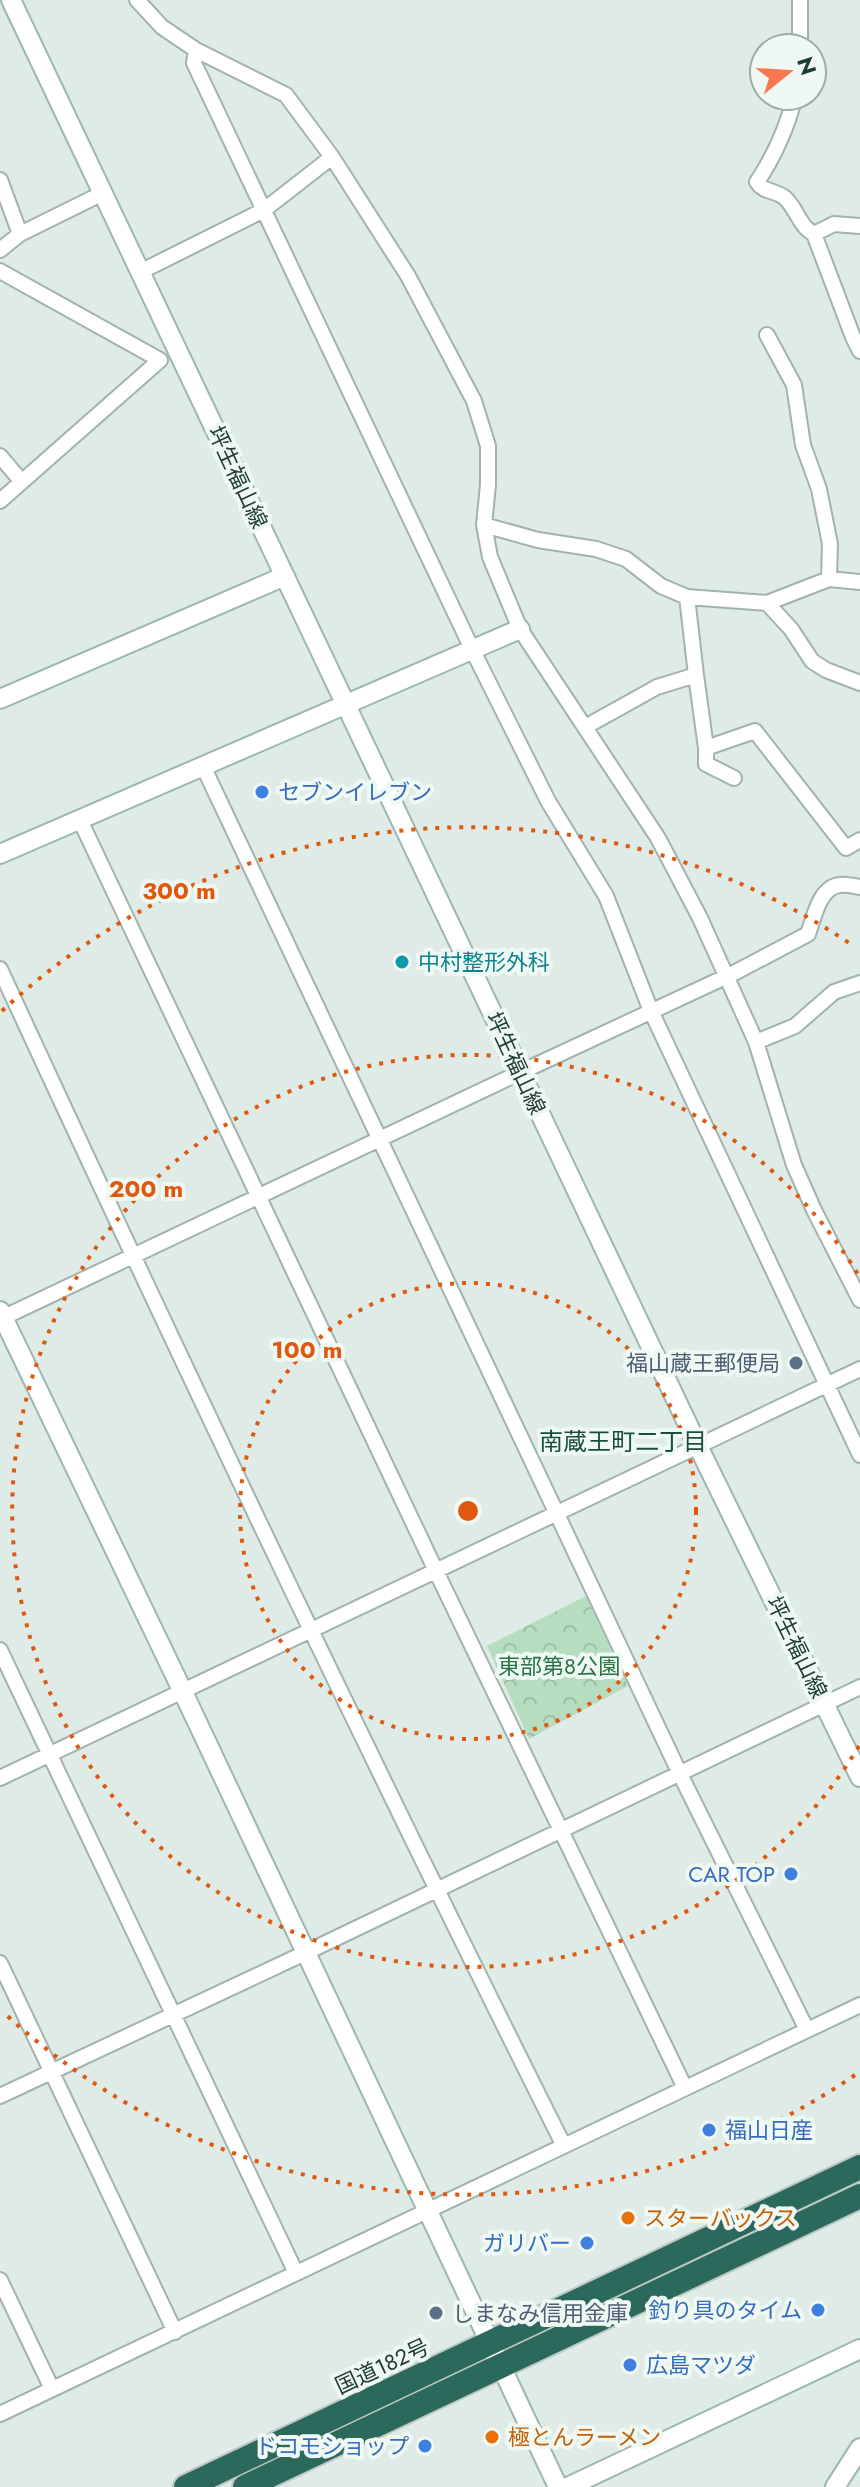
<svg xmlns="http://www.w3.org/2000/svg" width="860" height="2487" viewBox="0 0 860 2487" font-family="Jost,'Noto Sans JP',sans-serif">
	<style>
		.park { fill: url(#park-crowns) }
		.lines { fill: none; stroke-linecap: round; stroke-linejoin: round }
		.street-casing { stroke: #a2b3ad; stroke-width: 18 }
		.secondary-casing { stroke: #9db7ae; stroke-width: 22 }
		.highway-casing { stroke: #c0c8c6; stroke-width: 28 }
		.street { stroke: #fff; stroke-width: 14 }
		.secondary { stroke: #fff; stroke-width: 18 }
		.highway { stroke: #2a695b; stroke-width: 24 }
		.ring { fill: none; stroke: #de580e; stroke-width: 4; stroke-dasharray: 4 8 }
		.shop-dot { fill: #3f7fe0; stroke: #eff8f3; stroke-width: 3 }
		.culture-dot { fill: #0f9aa8; stroke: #eff8f3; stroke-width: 3 }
		.service-dot { fill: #5c6f8a; stroke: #eff8f3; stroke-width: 3 }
		.food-dot { fill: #e8710a; stroke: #eff8f3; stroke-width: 3 }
		.labels { text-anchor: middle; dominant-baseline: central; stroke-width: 8; stroke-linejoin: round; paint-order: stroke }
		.street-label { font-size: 22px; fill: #1f3c34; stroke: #eff8f3 }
		.shop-label { font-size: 22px; fill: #366cbe; stroke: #eff8f3; text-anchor: end }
		.culture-label { font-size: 22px; fill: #0d838f; stroke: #eff8f3; text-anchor: start }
		.service-label { font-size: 22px; fill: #4e5e75; stroke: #eff8f3; text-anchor: end }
		.park-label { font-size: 22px; fill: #287445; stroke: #eff8f3 }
		.food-label { font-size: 22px; fill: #c56008; stroke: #eff8f3; text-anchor: start }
		.neighbourhood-label { font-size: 24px; fill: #1b4e41; stroke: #eff8f3 }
		.centre { fill: #de580e; stroke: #eff8f3; stroke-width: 4 }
		.ring-label { font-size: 24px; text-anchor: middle; font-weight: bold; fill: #de580e; stroke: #eff8f3; stroke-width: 8; stroke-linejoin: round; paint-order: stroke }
	</style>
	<defs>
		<pattern id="park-crowns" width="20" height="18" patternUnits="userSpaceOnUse" patternTransform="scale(2)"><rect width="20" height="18" fill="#b7ddc1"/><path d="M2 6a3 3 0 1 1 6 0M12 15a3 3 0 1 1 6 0" fill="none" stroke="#9dbfa6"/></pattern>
	</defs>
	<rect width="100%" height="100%" fill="#dfebe6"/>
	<!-- park -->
	<path class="park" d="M586 1596 628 1686 529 1739 487 1646Z"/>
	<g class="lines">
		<defs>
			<path id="street" d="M137 0 162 27 196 50 286 95 332 157 408 276 474 401 488 446V485L484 525 490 557 520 629 658 838 700 918 756 1042 794 1165 814 1210 860 1300
				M800 0V48
				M196 50 194 63 472 649 548 801 606 896 651 1011 860 1455
				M795 96C787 128 775 155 757 182 764 193 776 190 785 198 797 209 799 226 814 234L834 224 860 226
				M0 180 20 234 103 193
				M814 234 853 337 860 351
				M0 250 20 234
				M0 271 160 360 0 501
				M140 272 264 210 332 157
				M767 335 794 385 803 445 819 489 830 544 829 579
				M0 456 22 482
				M484 525 538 540 596 549 626 559 661 586 687 597 767 603 829 579 860 582
				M767 603 791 629 812 661 826 670 860 683
				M696 675 706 748V764L734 778
				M585 727 657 687 696 675 687 597
				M706 748 755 731 846 848 860 840
				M203 766 680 1774 807 2030
				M80 820 436 1571 685 2088
				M0 969C182 1364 369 1757 564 2146
				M756 1042 795 1026 834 992 860 983
				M0 1319 521 1072 734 973 808 934C814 918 819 887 840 885 846 884 854 886 860 887
				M0 1650 296 2273
				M0 1778 860 1369
				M0 1963 175 2332
				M0 2096 305 1953 860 1687
				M0 2280 52 2389
				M0 2414 860 2005"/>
			<path id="secondary" d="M11 0 698 1446 860 1777
				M0 699 285 576
				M0 854 520 629
				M0 1311 183 1692 558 2487
				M568 2487 860 2349
				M835 2487 860 2448"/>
			<path id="highway" d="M186 2487 860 2167
				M245 2487 860 2196"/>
		</defs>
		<!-- street casing -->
		<use href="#street" class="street-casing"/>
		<!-- secondary casing -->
		<use href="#secondary" class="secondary-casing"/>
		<!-- highway casing -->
		<use href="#highway" class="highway-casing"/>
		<!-- street -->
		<use href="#street" class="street"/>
		<!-- secondary -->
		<use href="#secondary" class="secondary"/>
		<!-- highway -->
		<use href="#highway" class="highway"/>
	</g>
	<!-- distance rings -->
	<g class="ring">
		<circle cx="468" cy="1511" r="228"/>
		<path d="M859 1746A456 456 0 1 1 859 1276"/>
		<path d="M855 2075A684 684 0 0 1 2 2011M2 1011A684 684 0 0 1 855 947"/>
	</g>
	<!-- markers -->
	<g class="shop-dot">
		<circle cx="262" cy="792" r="8"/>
		<circle cx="791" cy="1874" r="8"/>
		<circle cx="709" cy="2130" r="8"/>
		<circle cx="587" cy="2243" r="8"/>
		<circle cx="818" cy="2310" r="8"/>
		<circle cx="630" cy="2365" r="8"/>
		<circle cx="425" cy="2446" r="8"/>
	</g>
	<circle class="culture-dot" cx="402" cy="962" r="8"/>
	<g class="service-dot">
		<circle cx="796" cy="1363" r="8"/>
		<circle cx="436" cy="2313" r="8"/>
	</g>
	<g class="food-dot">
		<circle cx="628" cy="2218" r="8"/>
		<circle cx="492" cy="2437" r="8"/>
	</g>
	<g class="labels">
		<!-- street labels -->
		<g class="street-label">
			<text transform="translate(238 477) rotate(65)">坪生福山線</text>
			<text transform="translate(516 1063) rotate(65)">坪生福山線</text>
			<text transform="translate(797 1647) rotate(64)">坪生福山線</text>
			<text transform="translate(382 2366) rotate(-25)">国道182号</text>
		</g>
		<!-- shop labels -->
		<g class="shop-label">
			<text x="278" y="792" text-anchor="start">セブンイレブン</text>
			<text x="775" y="1874">CAR TOP</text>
			<text x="725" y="2130" text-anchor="start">福山日産</text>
			<text x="571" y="2243">ガリバー</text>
			<text x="802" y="2310">釣り具のタイム</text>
			<text x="646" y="2365" text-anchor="start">広島マツダ</text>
			<text x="409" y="2446">ドコモショップ</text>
		</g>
		<!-- culture labels -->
		<g class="culture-label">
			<text x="418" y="962">中村整形外科</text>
		</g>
		<!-- service labels -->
		<g class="service-label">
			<text x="780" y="1363">福山蔵王郵便局</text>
			<text x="452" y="2313" text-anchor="start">しまなみ信用金庫</text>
		</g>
		<!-- park labels -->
		<g class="park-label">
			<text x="559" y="1666">東部第8公園</text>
		</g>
		<!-- food labels -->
		<g class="food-label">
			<text x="644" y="2218">スターバックス</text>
			<text x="508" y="2437">極とんラーメン</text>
		</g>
		<!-- neighbourhood labels -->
		<g class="neighbourhood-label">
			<text x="623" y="1441">南蔵王町二丁目</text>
		</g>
	</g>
	<circle cx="468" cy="1511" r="12" class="centre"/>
	<g class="ring-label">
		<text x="179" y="899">300 m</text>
		<text x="146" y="1197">200 m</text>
		<text x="307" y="1358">100 m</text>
	</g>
	<!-- north arrow -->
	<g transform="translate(788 72) rotate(72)"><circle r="38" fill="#eff8f3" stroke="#9cada7" stroke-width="2"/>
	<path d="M0-6L14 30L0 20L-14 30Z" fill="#f87850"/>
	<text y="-12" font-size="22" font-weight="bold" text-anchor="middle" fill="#1f3c34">N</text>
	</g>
</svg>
